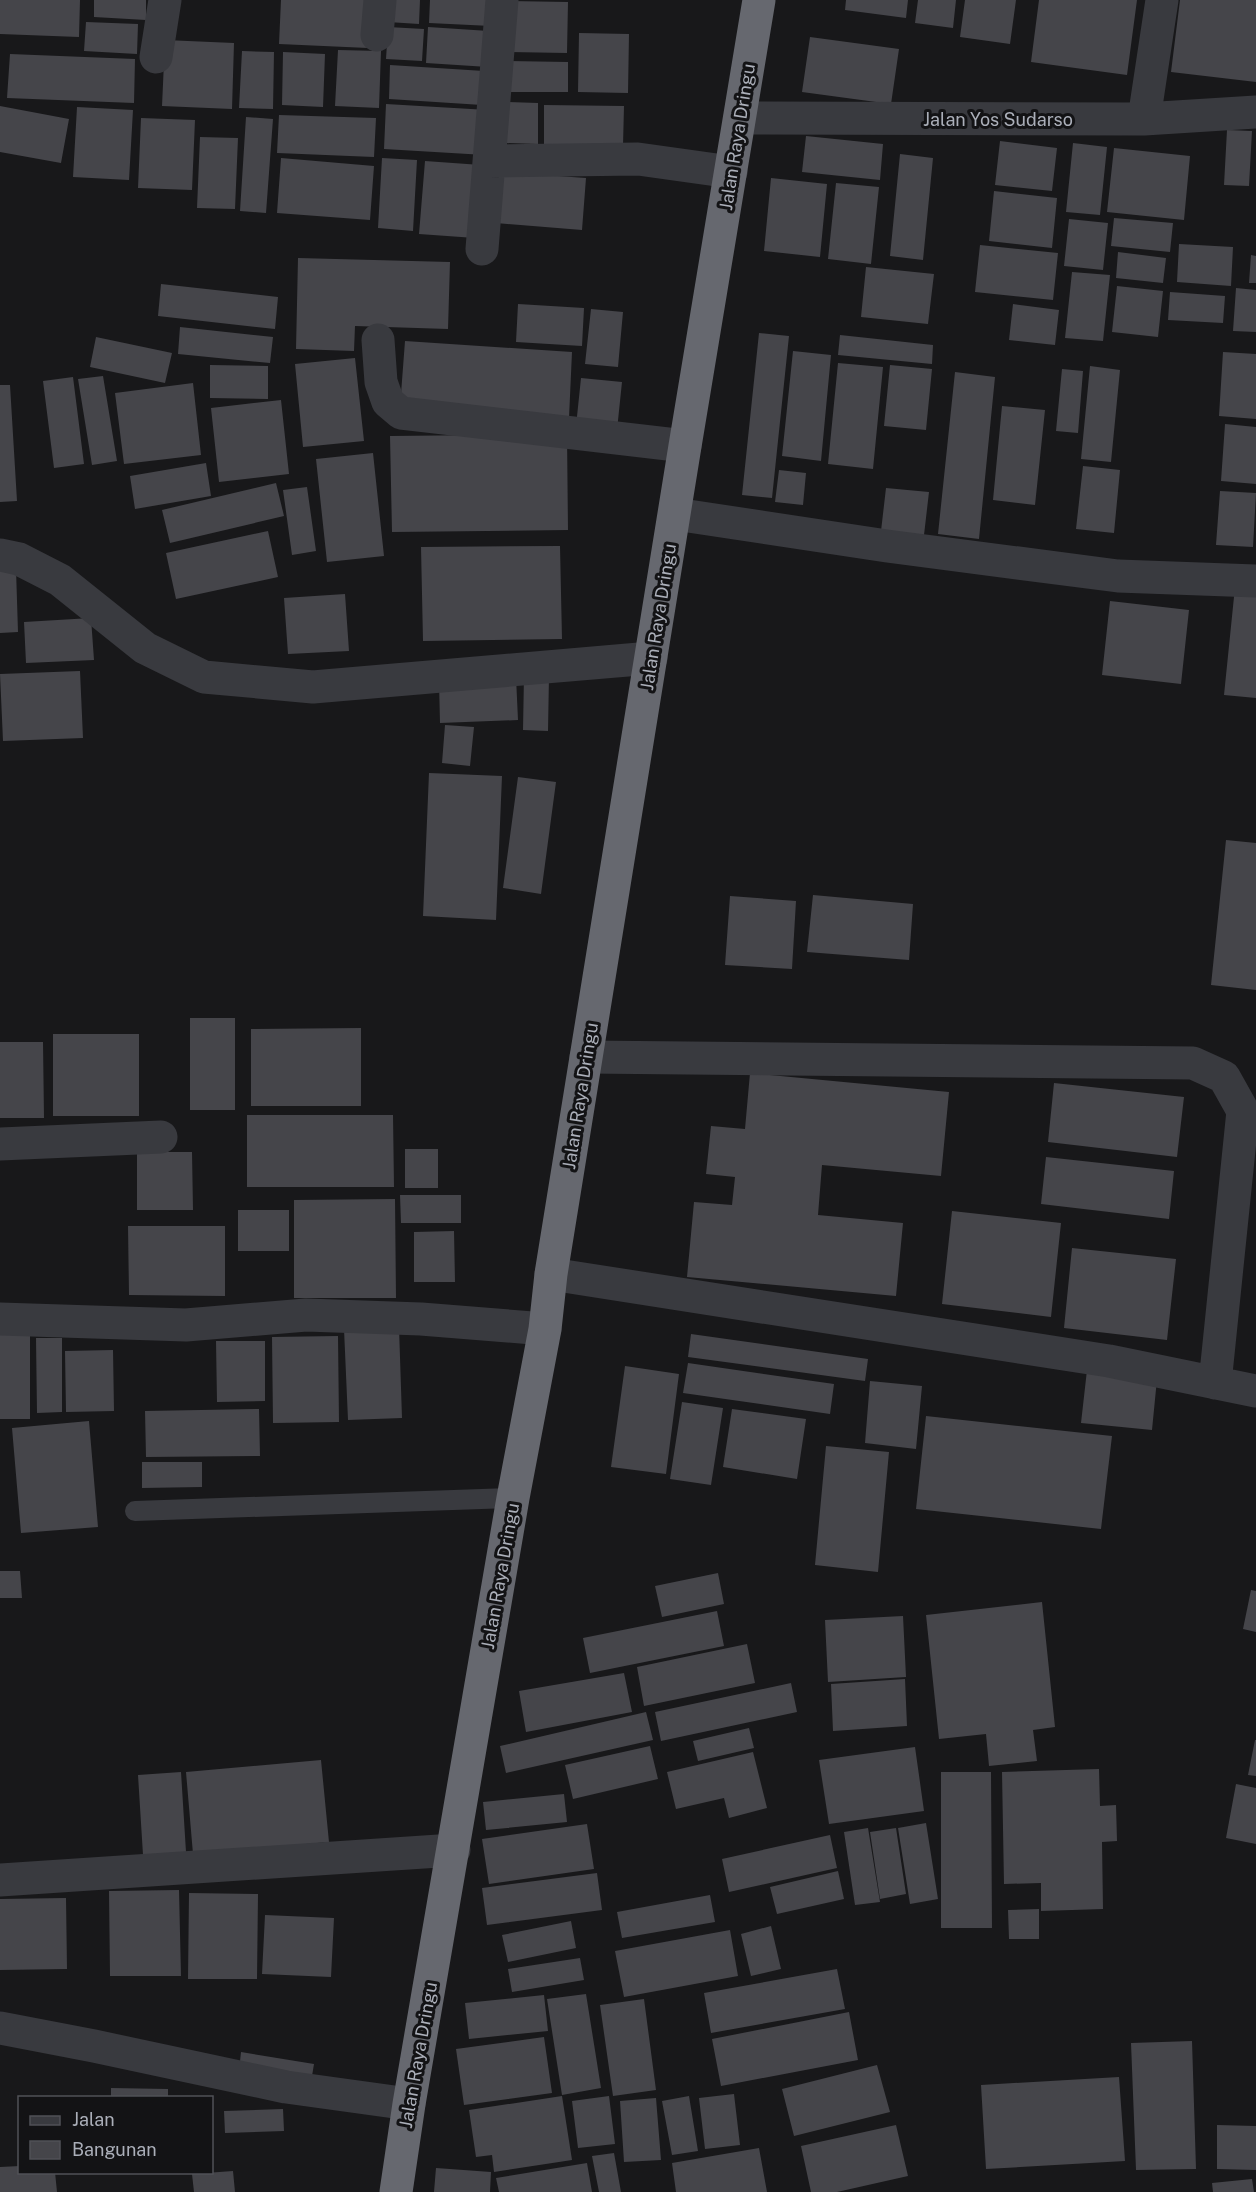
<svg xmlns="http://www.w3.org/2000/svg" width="1256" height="2192" viewBox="0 0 1256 2192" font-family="'Public Sans',sans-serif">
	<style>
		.building { fill: #45454a }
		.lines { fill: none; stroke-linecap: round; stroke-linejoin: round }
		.lane { stroke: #393a3f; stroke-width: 20 }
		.street { stroke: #393a3f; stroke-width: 33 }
		.highway { stroke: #66686f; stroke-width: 33 }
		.labels { text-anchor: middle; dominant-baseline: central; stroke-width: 6; stroke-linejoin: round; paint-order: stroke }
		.street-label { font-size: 18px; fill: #abafb9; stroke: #131315 }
	</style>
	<rect width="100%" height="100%" fill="#18181a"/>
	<!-- building -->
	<path class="building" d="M0 0H80L79 37 0 34Z
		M94 0H146V20L94 17Z
		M281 0H370L368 48 279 44Z
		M389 0H420L419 24 388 22Z
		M430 0H492L491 26 429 23Z
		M846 0H908L906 18 845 10Z
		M918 0H956L953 28 915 23Z
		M965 0H1016L1010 44 960 37Z
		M1039 0H1137L1127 75 1031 62Z
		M1180 0H1256V82L1171 72Z
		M509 1 568 2 567 53 509 52Z
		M86 22 138 24 137 54 84 51Z
		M388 27 424 29 422 61 386 59Z
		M428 27 489 31 488 67 426 63Z
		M579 33 629 34 628 93 578 92Z
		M810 37 899 49 891 104 802 92Z
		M165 40 234 43 232 109 162 106Z
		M338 50 381 51 379 108 335 106Z
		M242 51 274 52 273 109 239 108Z
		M283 52 325 54 323 107 282 105Z
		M10 54 135 59 134 103 7 98Z
		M503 61 568 62V92H503Z
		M390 65 484 71 482 105 389 99Z
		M506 102 538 103V144L505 143Z
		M386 104 488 110 485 155 384 149Z
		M544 105 624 106 623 146 544 145Z
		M0 106 69 119 61 163 0 152Z
		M77 107 133 110 129 180 73 177Z
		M279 115 376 118 374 157 277 153Z
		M246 117 273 119 266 213 240 211Z
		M141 118 195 120 192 190 138 188Z
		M1227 130 1252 131 1249 186 1224 185Z
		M806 136 883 144 880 180 802 172Z
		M200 137 238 138 235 209 197 208Z
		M1000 141 1057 148 1052 191 995 185Z
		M1073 143 1107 147 1100 215 1066 212Z
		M1114 148 1190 156 1184 220 1107 212Z
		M900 154 933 158 923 260 890 256Z
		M281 158 374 166 370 220 277 213Z
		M382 158 417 160 413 231 378 228Z
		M425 161 481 165 475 238 419 234Z
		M499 172 586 178 582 230 496 223Z
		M771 178 827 184 820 257 764 251Z
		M836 183 879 187 871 264 828 259Z
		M994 191 1057 198 1052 248 989 241Z
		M1114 218 1173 223 1170 252 1111 246Z
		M1069 219 1108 223 1103 270 1064 266Z
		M1179 244 1233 247 1231 286 1177 282Z
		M980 245 1058 253 1053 300 975 292Z
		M1118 252 1166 258 1163 283 1116 278Z
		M1251 255 1256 256V283H1249Z
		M298 258 450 262 448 329 355 326 354 351 296 349Z
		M866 267 934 274 928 324 861 317Z
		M1072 272 1110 275 1103 341 1065 338Z
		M161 284 278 297 275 329 158 316Z
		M1117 286 1163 291 1158 337 1112 332Z
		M1236 288 1256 290V332L1233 331Z
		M1170 292 1225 296 1223 323 1168 320Z
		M518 304 584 308 582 346 516 342Z
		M1013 304 1059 310 1055 345 1009 340Z
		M591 309 623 312 618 367 585 364Z
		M180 327 273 337 270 363 178 354Z
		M759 333 789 336 772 498 742 495Z
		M840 335 933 345 932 364 838 355Z
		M96 337 172 353 165 383 90 367Z
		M405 341 572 352 569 418 400 407Z
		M793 351 831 355 821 461 782 456Z
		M1223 352 1256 354V419L1219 416Z
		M355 358 364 441 303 447 295 364Z
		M838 363 883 367 873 469 828 464Z
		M210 365 268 366V399L210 398Z
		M890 365 932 369 926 430 884 426Z
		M1090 366 1120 370 1111 462 1081 459Z
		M1062 369 1083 371 1078 433 1056 431Z
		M955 372 995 377 979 539 938 534Z
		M103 376 117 461 92 465 78 379Z
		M73 377 84 464 54 468 43 381Z
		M581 378 622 382 617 430 576 426Z
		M193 383 201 455 124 464 115 393Z
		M0 385H10L17 501 0 502Z
		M281 400 289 474 219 482 211 408Z
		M1002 406 1045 410 1035 505 993 500Z
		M1225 424 1256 427V484L1221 481Z
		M567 434 568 530 392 532 390 436Z
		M373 453 384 556 327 562 316 459Z
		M206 463 211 496 135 509 130 476Z
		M1083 466 1120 470 1114 533 1076 529Z
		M779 470 806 473 803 505 775 502Z
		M276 483 284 516 170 543 162 510Z
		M307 487 316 551 292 555 283 490Z
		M886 488 929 492 924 535 881 531Z
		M1220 491 1256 493 1253 547 1216 545Z
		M268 531 278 577 176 599 166 553Z
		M560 546 562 639 423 641 421 547Z
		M16 569 18 632 0 633V570Z
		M1235 587 1256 589V698L1224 695Z
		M345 594 349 651 288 654 284 598Z
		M1110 601 1189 610 1181 684 1102 675Z
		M91 618 94 660 26 663 24 622Z
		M80 671 83 738 3 741 0 674Z
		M524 675 549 676 548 731 523 730Z
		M516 677 518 720 440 723 439 681Z
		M445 725 474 727 470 766 442 763Z
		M429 773 502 776 496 920 423 916Z
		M518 777 556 782 541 894 503 888Z
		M1226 840 1256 843V990L1211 985Z
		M813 895 913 904 909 960 807 952Z
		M730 896 796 901 792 969 725 965Z
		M190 1018H235V1110H190Z
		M361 1028V1106H251V1029Z
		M53 1034H139V1116H53Z
		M0 1042H43L44 1118H0Z
		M750 1073 949 1092 941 1176 822 1165 818 1215 903 1223 896 1296 687 1277 694 1202 732 1205 735 1177 706 1174 711 1126 745 1129Z
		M1054 1083 1184 1097 1177 1157 1048 1142Z
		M247 1115H393L394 1187H247Z
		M405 1149H438V1188H405Z
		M137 1152H192L193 1210H137Z
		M1046 1157 1174 1171 1169 1219 1041 1204Z
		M400 1195H461V1223H401Z
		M395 1199 396 1298H294V1200Z
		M238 1210H289V1251H238Z
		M952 1211 1061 1223 1051 1317 942 1304Z
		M128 1226H225V1296L129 1295Z
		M454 1231 455 1282H414V1232Z
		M1072 1248 1176 1259 1167 1340 1064 1328Z
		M0 1326H30V1419H0Z
		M399 1327 402 1418 348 1420 344 1329Z
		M691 1334 868 1359 865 1381 688 1357Z
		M338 1336 339 1422 273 1423 272 1337Z
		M36 1338H62V1412L37 1413Z
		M216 1341H265V1401L217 1402Z
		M113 1350 114 1411 66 1412 65 1351Z
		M688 1363 834 1384 830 1414 683 1393Z
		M625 1366 679 1374 666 1474 611 1467Z
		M1087 1370 1157 1379 1152 1430 1081 1423Z
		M870 1381 922 1386 916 1449 865 1443Z
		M682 1402 723 1408 711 1485 670 1479Z
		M259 1409 260 1456 146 1457 145 1411Z
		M732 1409 806 1419 797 1479 723 1467Z
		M926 1416 1112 1436 1101 1529 916 1509Z
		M89 1421 98 1527 21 1533 12 1428Z
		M826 1446 889 1452 878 1572 815 1565Z
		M142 1462H202V1487L142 1488Z
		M0 1571H20L22 1598H0Z
		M718 1573 724 1604 662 1617 655 1586Z
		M1251 1590 1256 1591V1632L1243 1629Z
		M1042 1602 1055 1727 1033 1730 1037 1761 989 1766 986 1734 939 1739 926 1615Z
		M717 1611 724 1646 590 1673 583 1638Z
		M903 1616 906 1677 828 1682 825 1620Z
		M747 1644 755 1683 644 1706 637 1667Z
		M624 1673 632 1712 526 1732 519 1691Z
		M905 1679 907 1726 833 1731 831 1684Z
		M791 1683 797 1712 661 1741 655 1712Z
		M646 1712 653 1740 506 1773 500 1746Z
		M749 1728 754 1748 698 1761 693 1741Z
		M1255 1740H1256V1776L1248 1775Z
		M650 1746 658 1779 573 1799 565 1765Z
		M915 1747 924 1811 829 1824 819 1760Z
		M753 1752 767 1808 729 1818 724 1798 676 1809 667 1772Z
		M321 1760 329 1842 193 1854 186 1772Z
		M1099 1769 1100 1806 1116 1805 1117 1841 1102 1842 1103 1909 1041 1911V1883L1004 1884 1002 1772Z
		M181 1772 186 1852 143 1855 138 1775Z
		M941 1772H991L992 1928H941Z
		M1236 1784 1256 1788V1844L1226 1838Z
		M564 1794 567 1822 486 1830 483 1802Z
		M926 1823 938 1899 910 1904 898 1828Z
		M587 1824 594 1869 489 1884 482 1839Z
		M868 1828 880 1902 855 1905 844 1832Z
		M896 1828 906 1894 880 1899 870 1832Z
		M830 1835 837 1868 729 1892 722 1859Z
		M838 1871 844 1899 777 1914 770 1887Z
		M597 1873 602 1910 487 1925 482 1888Z
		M179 1890 181 1976H110L109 1891Z
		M189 1893 258 1894 257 1979H188Z
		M710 1895 715 1922 622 1938 617 1912Z
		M66 1898 67 1969 0 1970V1899Z
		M1039 1909V1939H1009L1008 1910Z
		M265 1915 334 1918 331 1977 262 1974Z
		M571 1921 576 1948 508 1962 502 1935Z
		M771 1926 781 1969 751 1976 741 1934Z
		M730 1930 738 1976 624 1997 615 1951Z
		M580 1958 584 1980 512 1992 508 1969Z
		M837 1969 845 2009 711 2033 704 1993Z
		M586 1994 601 2088 562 2095 547 1999Z
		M544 1995 548 2031 469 2039 465 2003Z
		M644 1999 656 2090 613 2096 600 2005Z
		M849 2012 858 2060 721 2086 712 2039Z
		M544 2037 552 2093 464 2105 456 2049Z
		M1192 2041 1196 2169 1136 2170 1131 2043Z
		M241 2052 314 2064 311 2082 239 2071Z
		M877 2065 890 2112 794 2136 782 2089Z
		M1119 2077 1125 2161 986 2169 981 2085Z
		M111 2088 168 2089V2098H111Z
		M734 2094 740 2145 705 2149 699 2098Z
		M562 2096 572 2160 494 2172 492 2155 476 2157 469 2110Z
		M609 2096 615 2144 578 2148 572 2101Z
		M689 2096 698 2151 672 2155 662 2101Z
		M656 2098 661 2160 624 2162 620 2101Z
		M283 2109 284 2131 225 2133 224 2111Z
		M896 2125 908 2176 837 2192H811L801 2146Z
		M1217 2125 1256 2126V2170L1217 2169Z
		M759 2148 767 2192H676L672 2163Z
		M614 2153 621 2192H599L592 2156Z
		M587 2163 592 2192H499L496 2178Z
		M20 2166V2172H55L57 2192H0V2167Z
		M436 2168 491 2172 490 2192H434Z
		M233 2171 235 2192H194L192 2174Z
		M1252 2179 1254 2192H1213L1212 2183Z"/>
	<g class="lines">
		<!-- lane -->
		<path class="lane" d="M135 1511 513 1498"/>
		<!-- street -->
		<path class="street" d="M377 35 380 0
			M156 57 165 0
			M740 118 1144 119 1256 112
			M1144 119 1162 0
			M489 161 638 159 731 172
			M482 249 502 0
			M378 340 381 382 388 402 401 413 685 446
			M675 514 887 546 1118 576 1256 581
			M0 555 19 559 60 580 145 648 204 677 313 687 651 658
			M586 1057 1193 1063 1224 1077 1243 1111 1215 1383
			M0 1144 161 1137
			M551 1274 1109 1361 1256 1391
			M0 1319 186 1325 306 1315 421 1319 545 1329
			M0 1880 454 1850
			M0 2028 94 2046 286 2087 409 2104"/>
		<!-- highway -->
		<path class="highway" d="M396 2192 409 2104 513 1498 545 1329 551 1274 685 446 759 0"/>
	</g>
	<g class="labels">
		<!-- street labels -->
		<g class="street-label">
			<text x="998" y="119">Jalan Yos Sudarso</text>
			<text transform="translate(737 137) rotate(-81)">Jalan Raya Dringu</text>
			<text transform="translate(658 617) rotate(-81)">Jalan Raya Dringu</text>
			<text transform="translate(580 1096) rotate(-81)">Jalan Raya Dringu</text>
			<text transform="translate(500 1576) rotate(-80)">Jalan Raya Dringu</text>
			<text transform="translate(418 2055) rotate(-80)">Jalan Raya Dringu</text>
		</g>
	</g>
	<!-- legend -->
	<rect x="18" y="2096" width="195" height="78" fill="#131315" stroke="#505157" stroke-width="1.5"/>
	<rect x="30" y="2116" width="30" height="9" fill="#393a3f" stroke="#505157" stroke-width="1.5"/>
	<text x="72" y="2126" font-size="18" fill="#abafb9">Jalan</text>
	<rect x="30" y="2141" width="30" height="18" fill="#45454a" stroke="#505157" stroke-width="1.5"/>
	<text x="72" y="2156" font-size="18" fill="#abafb9">Bangunan</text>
</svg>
